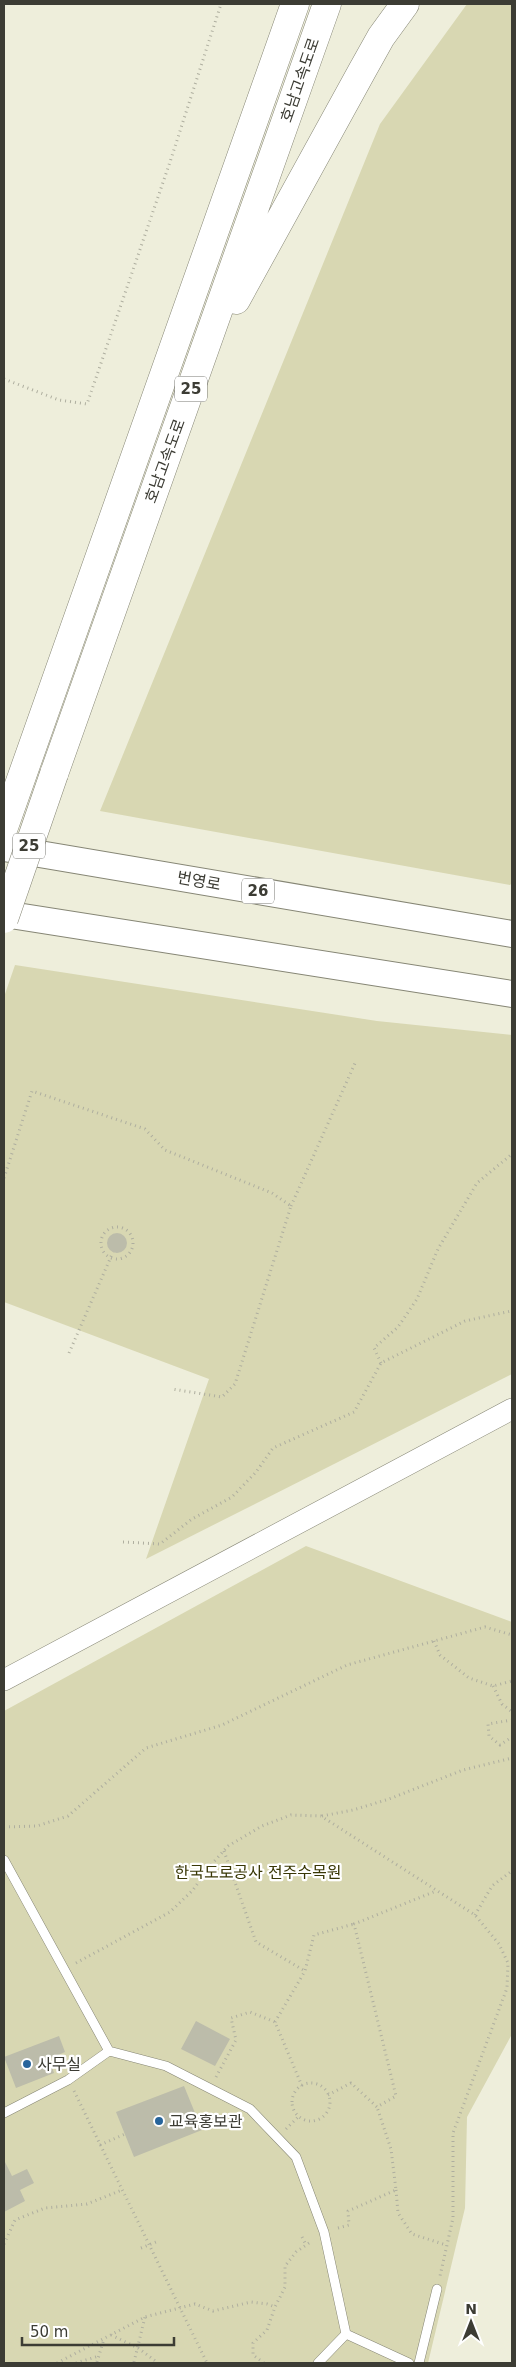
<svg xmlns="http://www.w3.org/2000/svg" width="516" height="2367" viewBox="0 0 516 2367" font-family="'DejaVu Sans','Noto Sans KR',sans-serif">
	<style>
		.green { fill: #d8d7b2 }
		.building { fill: #bcbcaa }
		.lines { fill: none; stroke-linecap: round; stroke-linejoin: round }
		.service-casing { stroke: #868675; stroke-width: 10 }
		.tertiary-casing { stroke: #868675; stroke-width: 22 }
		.primary-casing { stroke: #868675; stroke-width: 28 }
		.motorway-casing { stroke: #868675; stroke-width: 29 }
		.path { stroke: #aeae9f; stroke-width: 3; stroke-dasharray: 1 4; stroke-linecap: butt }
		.service { stroke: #fff; stroke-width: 9 }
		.tertiary { stroke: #fff; stroke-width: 21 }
		.primary { stroke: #fff; stroke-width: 26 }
		.motorway { stroke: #fff; stroke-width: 28 }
		.motorway-bridge-casing { stroke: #868675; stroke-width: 29; stroke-linecap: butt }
		.motorway-bridge { stroke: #fff; stroke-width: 28 }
		.poi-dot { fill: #27649b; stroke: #fff; stroke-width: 2 }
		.labels { text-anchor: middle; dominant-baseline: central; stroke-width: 4.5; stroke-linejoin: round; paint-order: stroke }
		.shield { fill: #fff; stroke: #767671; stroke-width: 1 }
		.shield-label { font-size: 15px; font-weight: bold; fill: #3c3c34 }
		.street-label { font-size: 16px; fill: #3c3c34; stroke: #fff }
		.park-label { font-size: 16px; fill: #393705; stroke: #fff }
		.poi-label { font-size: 16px; fill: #3c3c34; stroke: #fff; text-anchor: start }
	</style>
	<rect width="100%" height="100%" fill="#eeeedb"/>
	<!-- green -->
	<path class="green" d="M467 4H512V883L510 885 100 811 380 124Z
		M15 965 377 1021 512 1035V1374L146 1559 209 1379 4 1302V997Z
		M306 1546 512 1622V2034L467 2117 465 2208 428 2363H4V1711Z"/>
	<!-- building -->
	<path class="building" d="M107 1243a10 10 0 1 1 20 0a10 10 0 1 1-20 0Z
		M196 2021 230 2039 215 2066 181 2049Z
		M59 2036 65 2052 49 2059 54 2073 16 2088 4 2057Z
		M184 2086 202 2130 134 2157 116 2112Z
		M4 2160 12 2176 27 2169 34 2183 20 2190 25 2201 4 2212Z"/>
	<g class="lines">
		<defs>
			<path id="service" d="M4 1860 109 2051 166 2066 250 2109 296 2157 324 2232 346 2334 318 2363
				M4 2113 68 2080 109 2051
				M346 2334 409 2363
				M419 2363 437 2289"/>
			<path id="tertiary" d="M4 1680 512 1409"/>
			<path id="primary" d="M4 848 512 934
				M4 914 512 994"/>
			<path id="motorway" d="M236 300 362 71 381 37 405 4
				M54 774 327 4
				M4 827 295 4"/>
		</defs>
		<!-- service casing -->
		<use href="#service" class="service-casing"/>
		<!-- tertiary casing -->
		<use href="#tertiary" class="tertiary-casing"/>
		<!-- primary casing -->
		<use href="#primary" class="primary-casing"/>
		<!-- motorway casing -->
		<use href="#motorway" class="motorway-casing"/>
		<!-- path -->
		<path class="path" d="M4 379 59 400 87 404 170 162 221 4
			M4 1178 32 1091 145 1129 165 1150 272 1193 291 1206 235 1384 222 1397 172 1389
			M291 1206 356 1061
			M101 1243a16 16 0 1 1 32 0a16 16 0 1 1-32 0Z
			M69 1353 113 1252
			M381 1363 374 1348 398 1327 417 1299 438 1249 477 1183 512 1154
			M123 1542 160 1544 192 1519 232 1497 256 1472 273 1448 354 1412 381 1363 465 1321 511 1311
			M434 1641 440 1655 469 1678 493 1686 512 1681
			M493 1686 502 1704 512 1712
			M512 1720 488 1724 489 1736 500 1745 512 1737
			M322 1816 353 1810 389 1799 463 1770 512 1758
			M4 1827 37 1826 68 1816 146 1748 222 1725 347 1665 485 1627 512 1635
			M224 1851 256 1942 305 1971
			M475 1915 492 1886 512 1871
			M76 1963 170 1912 193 1890 210 1866 228 1846 262 1826 291 1815 321 1816 475 1915 499 1944 508 1963 507 1988 453 2133V2218L440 2276
			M275 2022 305 1971 314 1935 354 1924
			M216 2077 236 2040 231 2018 250 2012 275 2022 302 2086
			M292 2102a19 19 0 1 1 38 0a19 19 0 1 1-38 0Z
			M74 2091 207 2363
			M328 2095 351 2083 377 2107 396 2096 354 1924 436 1891
			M286 2129 298 2117
			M100 2145 125 2134
			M396 2190 398 2213 412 2234 446 2245
			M338 2228 349 2225 348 2211 396 2190 391 2149 377 2107
			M302 2237 306 2245
			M4 2244 15 2220 45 2208 87 2204 122 2190
			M141 2248 156 2242
			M111 2335 138 2348 158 2363
			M97 2362 104 2339
			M134 2362 145 2317
			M57 2363 145 2317 195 2304 213 2311 251 2302 267 2304 275 2307
			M76 2363 99 2356
			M264 2363 253 2355V2343L267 2330 275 2307 285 2287V2266L296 2252 312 2241"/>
		<!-- service -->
		<use href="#service" class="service"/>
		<!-- tertiary -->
		<use href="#tertiary" class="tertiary"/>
		<!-- primary -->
		<use href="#primary" class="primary"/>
		<!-- motorway -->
		<use href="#motorway" class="motorway"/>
		<defs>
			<path id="motorway-bridge" d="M4 919 54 774"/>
		</defs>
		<!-- motorway-bridge casing -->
		<use href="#motorway-bridge" class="motorway-bridge-casing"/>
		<!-- motorway-bridge -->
		<use href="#motorway-bridge" class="motorway-bridge"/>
	</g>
	<!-- markers -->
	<g class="poi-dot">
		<circle cx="27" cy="2064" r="5"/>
		<circle cx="159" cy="2121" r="5"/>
	</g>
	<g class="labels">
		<!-- shield labels -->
		<g class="shield">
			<rect x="175" y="376.5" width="32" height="25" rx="4"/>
			<rect x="13" y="833.5" width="32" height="25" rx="4"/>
			<rect x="242" y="878.5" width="32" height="25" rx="4"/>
		</g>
		<g class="shield-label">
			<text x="191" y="389">25</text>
			<text x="29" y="846">25</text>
			<text x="258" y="891">26</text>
		</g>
		<!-- street labels -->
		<g class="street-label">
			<text transform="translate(300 80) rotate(-71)">호남고속도로</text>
			<text transform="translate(165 461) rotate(-70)">호남고속도로</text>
			<text transform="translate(199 881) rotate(10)">번영로</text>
		</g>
		<!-- park labels -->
		<g class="park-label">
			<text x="258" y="1872">한국도로공사 전주수목원</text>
		</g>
		<!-- poi labels -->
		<g class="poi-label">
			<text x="37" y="2064">사무실</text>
			<text x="169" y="2121">교육홍보관</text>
		</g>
	</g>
	<!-- border -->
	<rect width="516" height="2367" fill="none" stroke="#3c3c34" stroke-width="10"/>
	<!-- north arrow -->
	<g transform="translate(471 2322)" stroke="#ffffff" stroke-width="4" paint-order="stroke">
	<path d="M0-4L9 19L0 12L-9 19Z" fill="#3c3c34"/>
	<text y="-8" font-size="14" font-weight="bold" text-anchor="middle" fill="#3c3c34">N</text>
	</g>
	<!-- scale -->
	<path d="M22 2337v8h152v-8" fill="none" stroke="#3c3c34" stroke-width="2.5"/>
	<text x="30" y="2337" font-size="15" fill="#3c3c34" stroke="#ffffff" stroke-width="4" paint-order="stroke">50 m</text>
</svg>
